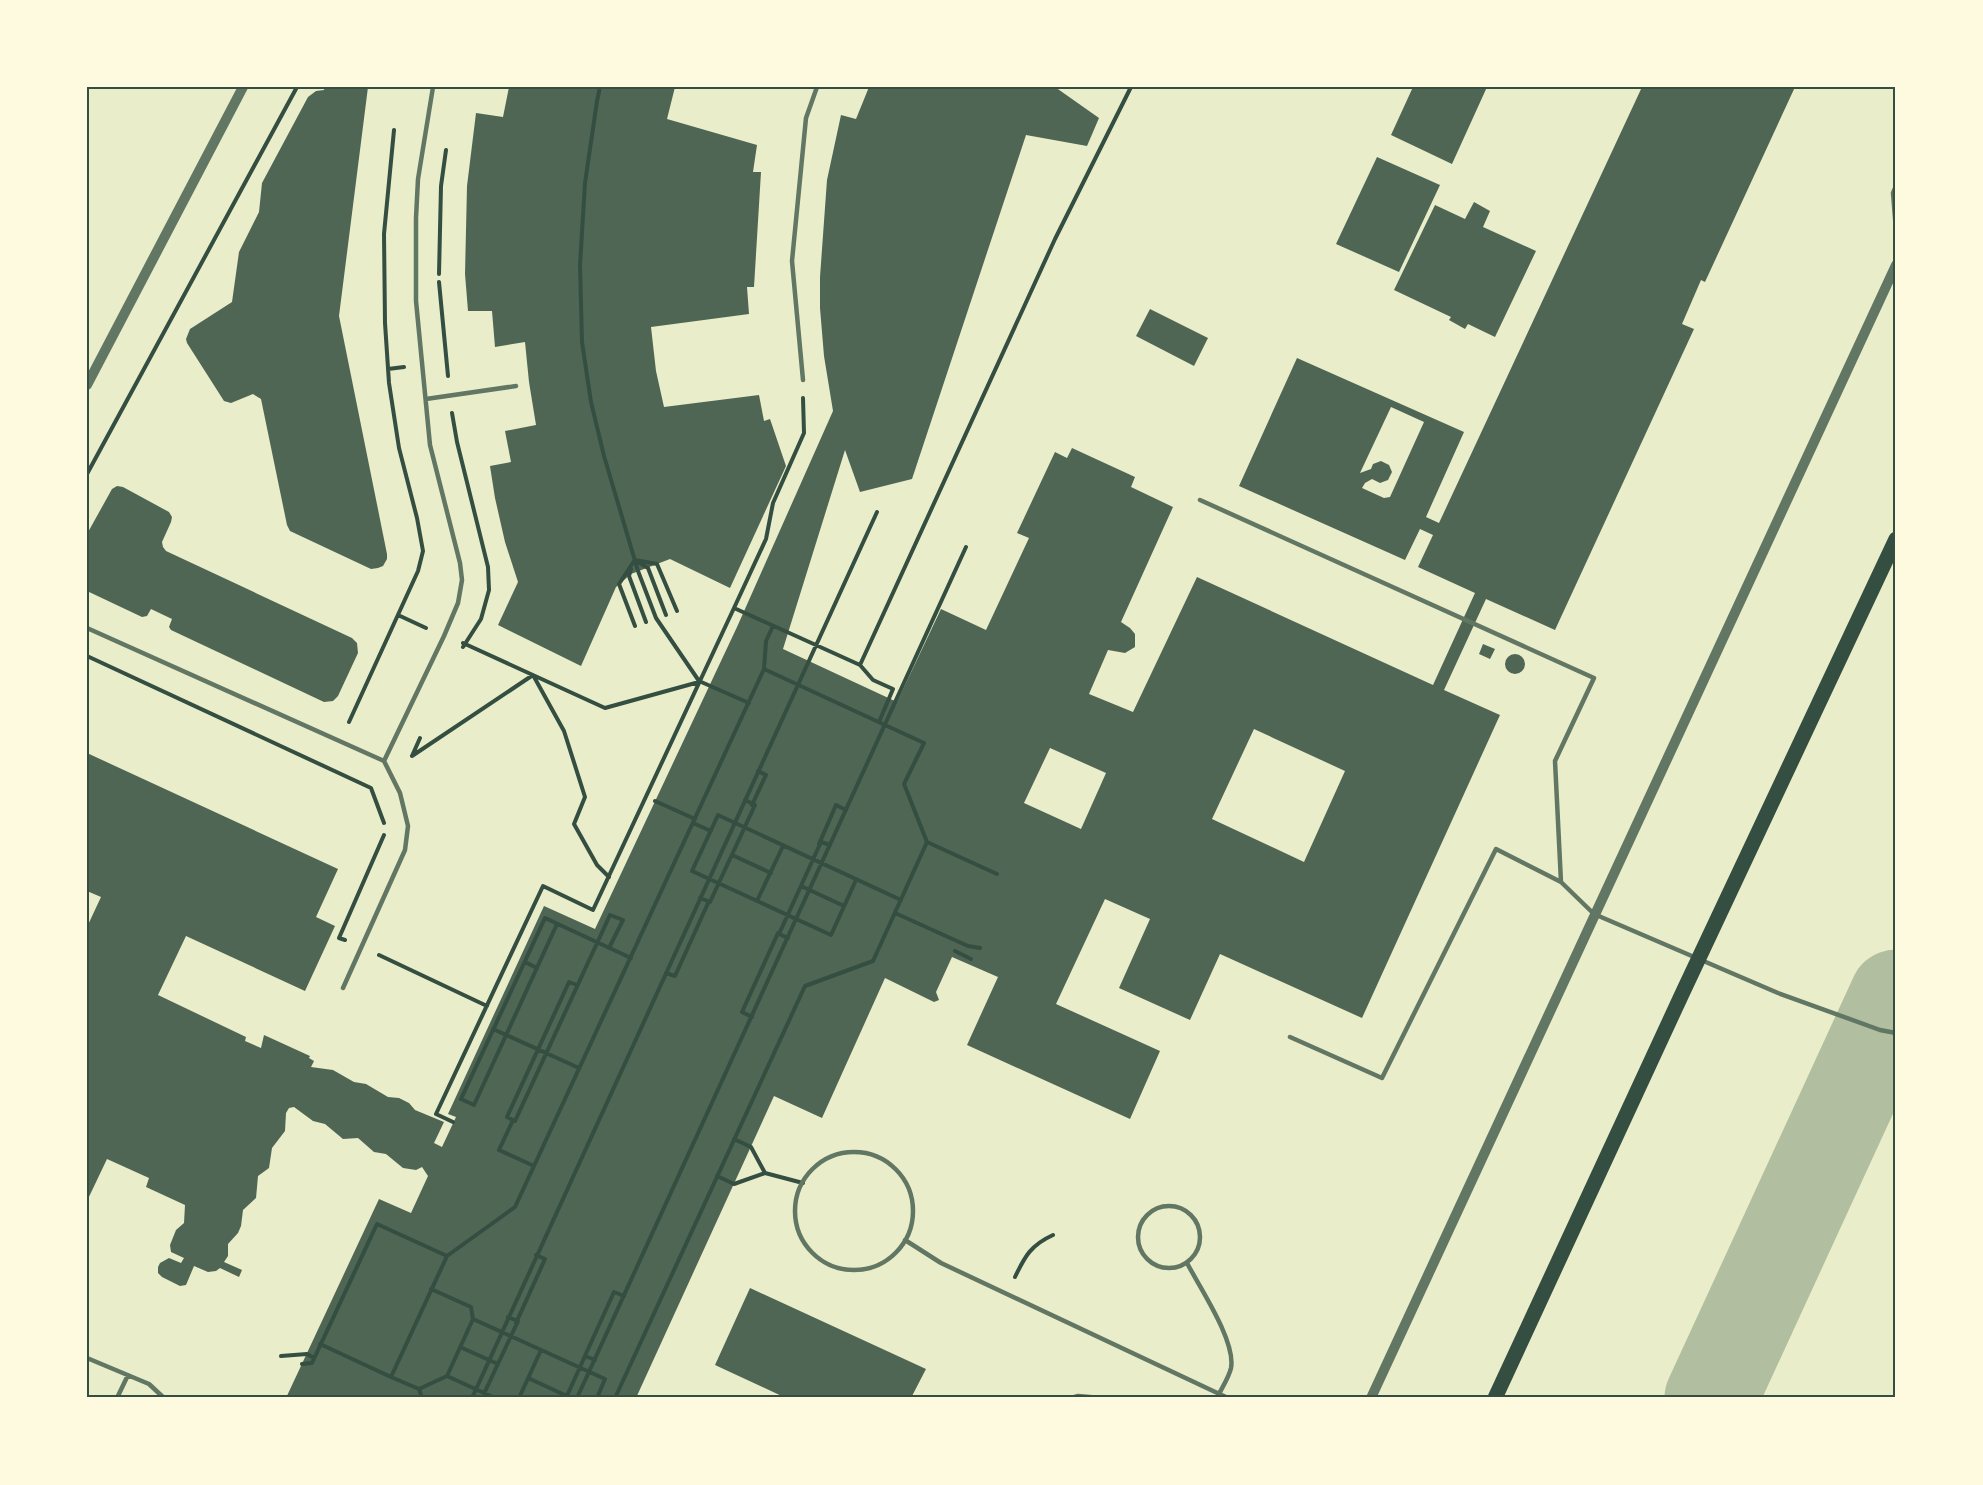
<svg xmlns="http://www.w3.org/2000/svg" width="1983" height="1485" viewBox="0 0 1983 1485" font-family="Jost,sans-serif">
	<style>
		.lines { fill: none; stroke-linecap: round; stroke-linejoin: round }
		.taxiway { stroke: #b2bea0; stroke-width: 93 }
		.building { fill: #4f6655; fill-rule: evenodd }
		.path { stroke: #344e41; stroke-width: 4 }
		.service { stroke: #617663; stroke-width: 4.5 }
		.tertiary { stroke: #617663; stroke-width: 10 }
		.primary { stroke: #344e41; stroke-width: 15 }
		.neatline { fill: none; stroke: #344e41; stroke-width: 2 }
	</style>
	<rect width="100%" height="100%" fill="#e9edc9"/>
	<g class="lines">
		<!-- taxiway -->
		<path class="taxiway" d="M1711 1398 1896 996"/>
	</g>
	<!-- building -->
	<path class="building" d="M325 87H368L339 316 387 554V559L383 566 378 568 371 569 290 531 287 525 261 399 253 394 231 403 224 401 187 343 186 339 190 329 232 302 239 252 259 212 262 183 308 97 316 91 324 90Z
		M509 87H675L667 119 757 145 753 172H761L754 287H747L749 314 651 327 656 371 664 407 759 395 764 421 770 419 786 466 730 588 670 559 631 574 616 587 581 666 498 625 518 582 505 542 495 498 490 466 511 462 505 431 536 425 529 382 525 342 495 347 492 311H468L465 274 467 186 476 113 503 117Z
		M869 87H1055L1099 118 1087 146 1026 135 912 479 860 492 845 450 783 649 897 702 941 609 986 630 1029 538 1017 533 1055 452 1067 458 1072 448 1135 477 1131 487 1173 507 1121 622 1130 628 1135 634V647L1125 653 1108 650 1089 694 1133 712 1197 577 1433 685 1475 593 1418 567 1433 535 1420 529 1405 560 1239 486 1297 358 1464 432 1426 517 1439 523 1642 87H1795L1705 282 1701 280 1682 324 1694 329 1555 630 1486 599 1444 690 1500 715 1362 1018 1220 954 1190 1020 1119 988 1150 919 1105 899 1056 1004 1160 1051 1130 1119 967 1045 998 977 952 957 936 992 939 1000 934 1002 885 978 822 1118 774 1096 636 1398H286L379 1199 411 1213 428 1176 422 1167 416 1170 403 1168 386 1154 374 1152 358 1138 343 1139 325 1124 313 1121 294 1107 289 1108 286 1113 285 1131 272 1148 269 1168 258 1176 256 1198 243 1210 241 1226 238 1233 228 1244V1256L224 1262 242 1270 239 1277 220 1268 216 1271 208 1272 194 1266 186 1285 180 1286 162 1277 158 1273V1267L160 1263 169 1258 181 1263 184 1258 171 1252 170 1245 176 1230 184 1223 185 1205 146 1187 149 1178 107 1159 87 1201V927L101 897 87 891V753L338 869 316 917 335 926 305 991 186 936 158 995 246 1037 245 1041 261 1048 264 1035 310 1056 309 1058 314 1061 311 1067 333 1070 354 1082 366 1084 388 1097 399 1098 409 1103 415 1110 444 1122 434 1143 442 1147 456 1117 448 1114 544 906 595 929 737 627 833 411 824 356 820 308V277L827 180 841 115 856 119ZM1391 407 1424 422 1390 497 1384 498 1362 488 1365 483 1372 479 1380 483 1388 480 1392 472 1389 465 1381 461 1373 464 1371 469 1360 473ZM1254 729 1345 771 1304 862 1212 819ZM1050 748 1106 773 1081 829 1024 803Z
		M1413 87H1487L1452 164 1391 135Z
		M1377 157 1440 185 1399 272 1336 244Z
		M1474 202 1490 211 1483 227 1536 251 1495 337 1468 324 1465 329 1449 320 1451 317 1394 290 1435 205 1465 219Z
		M1150 309 1208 338 1194 366 1136 336Z
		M117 486 123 487 169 512 172 517 171 522 162 542 163 547 166 551 352 638 357 643 358 653 338 696 333 701 324 702 171 630 169 627 172 619 151 609 147 616 142 617 87 591V534L112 489Z
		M1483 644 1495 649 1490 659 1479 654Z
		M1505 664a10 10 0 1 1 20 0a10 10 0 1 1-20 0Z
		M750 1288 926 1369 911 1398H786L715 1365Z"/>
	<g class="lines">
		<!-- path -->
		<path class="path" d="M600 87 597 101 585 183 580 265 582 342 591 402 604 456 638 571 656 618 699 681 749 703
			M439 274 441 186 446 150
			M439 282 448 376
			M388 369 404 367
			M452 413 457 442 488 567 489 590 481 619 463 647
			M87 474 297 87
			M635 560 657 564 677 611
			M634 561 619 584 635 626
			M638 562 648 568 666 615
			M631 569 629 576 646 622
			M734 608 766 539 773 503 804 433 803 398
			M398 615 426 628
			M463 643 605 708 699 682
			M87 656 371 788 384 823
			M860 665 873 680 893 689 879 722
			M764 669 766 641 773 626
			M349 722 418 571 423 551 417 518 399 448 389 383 385 323 384 234 394 130
			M412 756 420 738
			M412 756 533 675 564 731 585 797 574 824 597 865 609 877
			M655 801 695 819
			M752 805 766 775 758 771
			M693 823 711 831
			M927 842 997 874
			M819 844 836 805 846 810
			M732 855 771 873
			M856 880 831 935 692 871 718 815 901 900
			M801 886 844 906
			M700 898 710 902 755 805 745 800
			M757 901 783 846
			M895 913 968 946 980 948
			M557 924 474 1105 461 1099 545 918 631 958
			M788 938 779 934 821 842 830 845
			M345 940 339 938 384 835
			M955 951 971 959
			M379 955 487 1006
			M525 962 537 968
			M666 973 675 976 709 901
			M577 985 569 982 507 1117 515 1121 610 915 623 920 609 948
			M752 1017 742 1012 778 933
			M493 1029 579 1068
			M513 1120 499 1150 534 1166
			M453 1122 436 1114 543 886 593 910 734 608 860 665 1055 239 1131 87
			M765 1173 803 1183
			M717 1176 734 1184 765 1173 751 1147 734 1139
			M1015 1277C1025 1256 1031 1245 1053 1235
			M431 1289 471 1307 473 1319
			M516 1323 545 1259 536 1255
			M320 1344 391 1377
			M460 1347 498 1364
			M281 1356 307 1354 314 1358
			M584 1358 614 1292 624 1296
			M302 1364 312 1363 377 1224 447 1256
			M528 1378 567 1396
			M419 1389 447 1376
			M422 1398 419 1389 391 1377 447 1256 515 1207 764 669 924 743 904 784 927 842 873 961 805 986 615 1398
			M472 1398 877 512
			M482 1398 518 1321 508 1317
			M495 1398 447 1376 473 1319 605 1379 597 1398
			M519 1398 541 1350
			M566 1398 585 1356 595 1360
			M577 1398 966 547"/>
		<!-- service -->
		<path class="service" d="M1896 186 1893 193 1896 230
			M803 380 792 261 806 118 817 87
			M426 399 516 386
			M1200 500 1594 678 1555 761 1561 882
			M87 628 384 761 400 793 408 826 405 850 343 988
			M384 761 444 636 458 603 462 580 460 563 430 445 416 301V218L418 179 433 87
			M1290 1037 1382 1078 1496 849 1561 882 1594 914 1778 993 1880 1030 1896 1033
			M795 1211a59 59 0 1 1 118 0a59 59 0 1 1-118 0Z
			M1138 1237a31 31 0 1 1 62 0a31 31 0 1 1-62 0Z
			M905 1240 941 1263 1228 1398
			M1187 1263C1200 1288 1236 1341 1231 1368 1229 1377 1223 1386 1219 1394
			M87 1358 149 1384 164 1398
			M117 1398 128 1375
			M1071 1398 1078 1396 1101 1398"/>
		<!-- tertiary -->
		<path class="tertiary" d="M87 385 243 87
			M1371 1398 1896 265"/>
		<!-- primary -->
		<path class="primary" d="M1495 1398 1682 994 1896 539"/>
	</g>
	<!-- border -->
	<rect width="1983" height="1485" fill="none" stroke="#fefae0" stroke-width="177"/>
	<rect x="88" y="88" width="1806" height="1308" class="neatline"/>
</svg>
